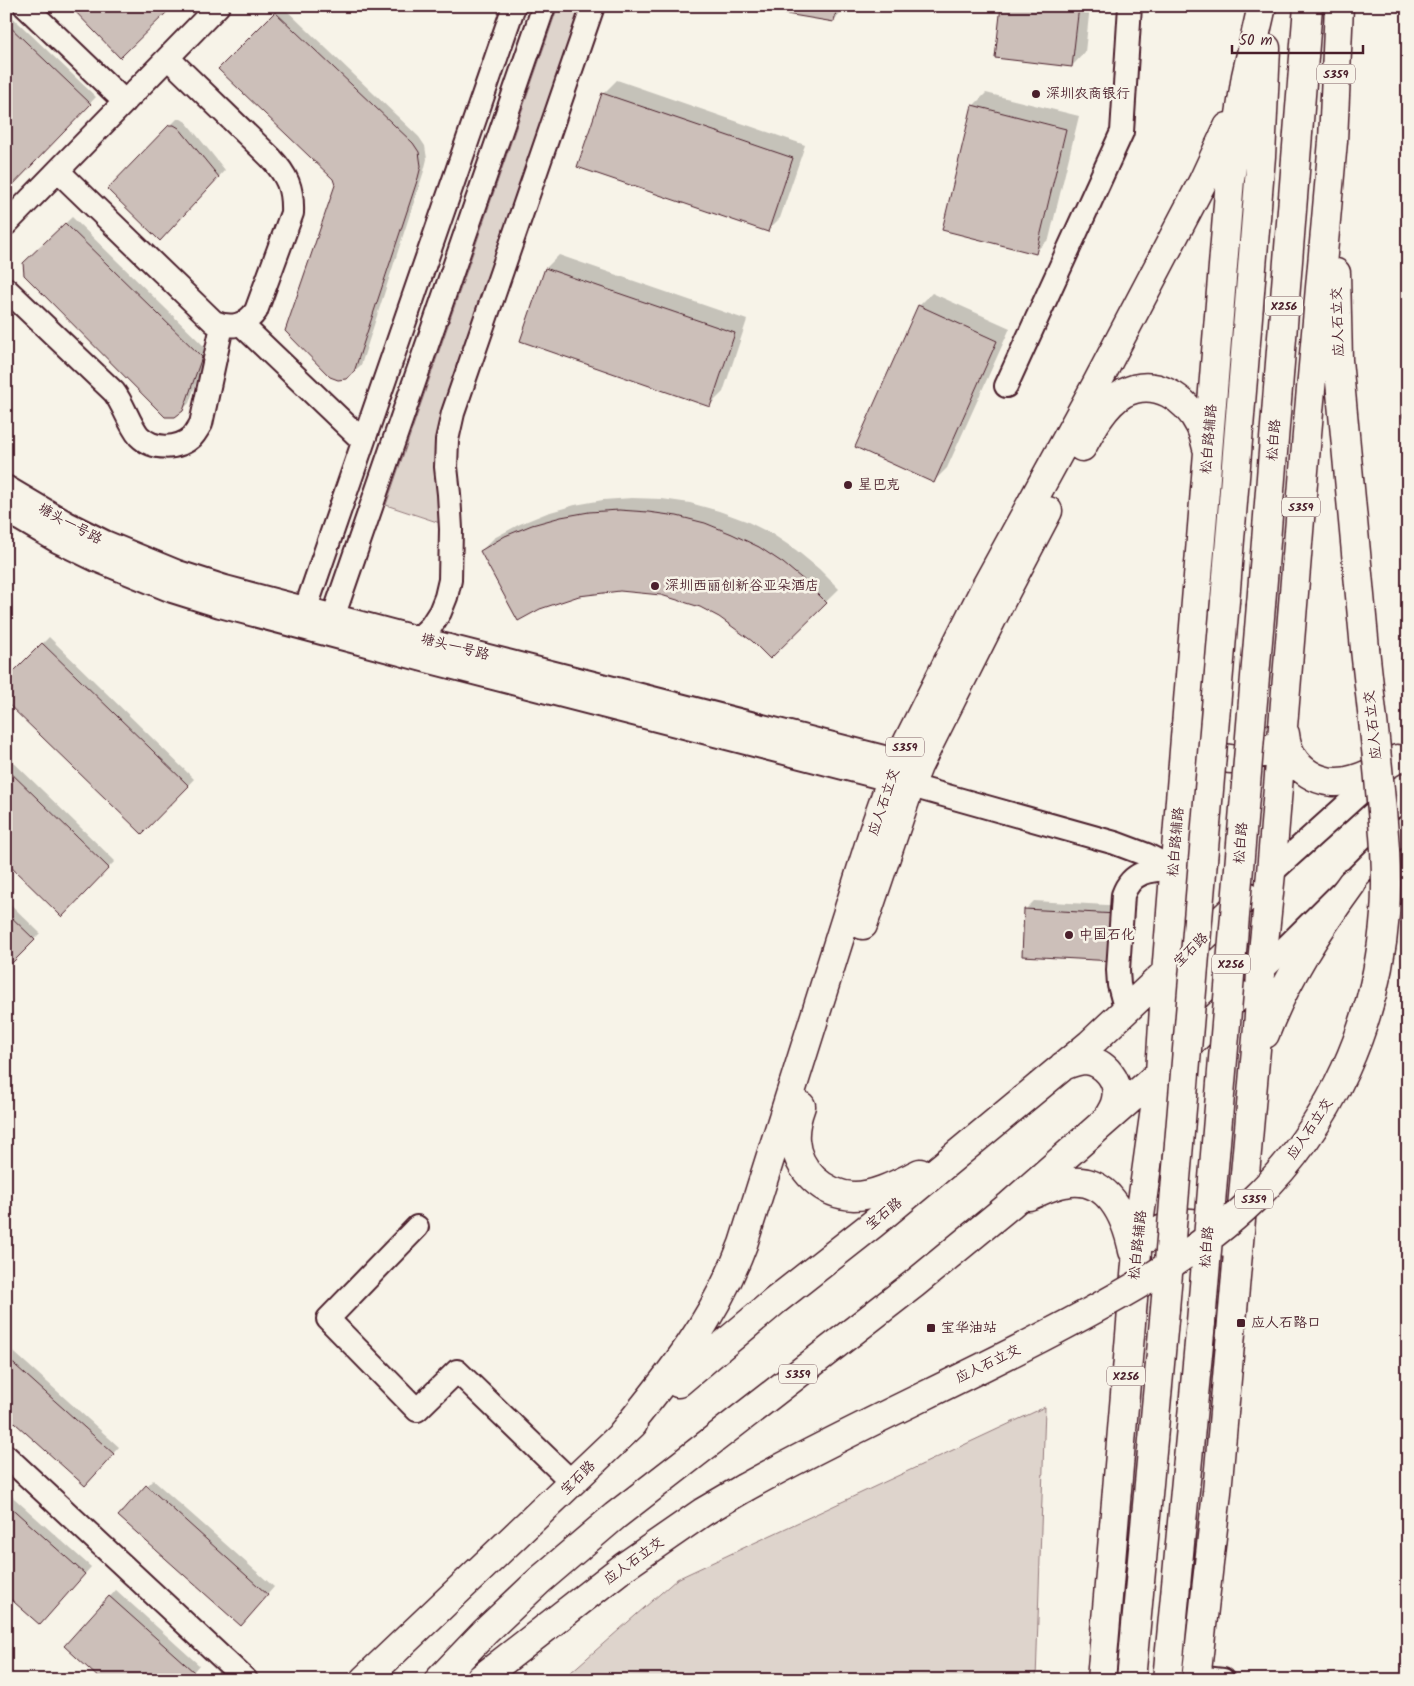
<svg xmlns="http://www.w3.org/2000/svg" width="1414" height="1686" viewBox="0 0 1414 1686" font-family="Kalam,'LXGW WenKai TC',sans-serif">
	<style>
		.green { fill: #ded4cc; stroke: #947a7c }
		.shadow { fill: #0003 }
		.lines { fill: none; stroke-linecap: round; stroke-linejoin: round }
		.stream { stroke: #8e7275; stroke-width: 5 }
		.building { fill: #ccbfb9; stroke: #4a1f2b }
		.minor-casing { stroke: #4a1f2b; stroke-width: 26 }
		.major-casing { stroke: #4a1f2b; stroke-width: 31 }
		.minor { stroke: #f7f3e8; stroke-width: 22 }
		.major { stroke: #f7f3e8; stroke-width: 28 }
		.major-bridge-casing { stroke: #4a1f2b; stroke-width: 31; stroke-linecap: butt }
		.major-bridge { stroke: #f7f3e8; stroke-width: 28 }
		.poi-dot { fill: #4a1f2b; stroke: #f7f3e8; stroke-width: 2 }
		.labels { text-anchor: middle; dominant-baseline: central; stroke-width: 5; stroke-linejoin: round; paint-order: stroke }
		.shield { fill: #f7f3e8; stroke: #7e5f64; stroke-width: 1 }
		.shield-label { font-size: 12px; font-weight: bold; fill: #4a1f2b }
		.poi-label { font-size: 14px; fill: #4a1f2b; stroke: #f7f3e8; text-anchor: start }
		.street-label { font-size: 14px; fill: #4a1f2b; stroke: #f7f3e8 }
	</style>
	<rect width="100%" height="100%" fill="#f7f3e8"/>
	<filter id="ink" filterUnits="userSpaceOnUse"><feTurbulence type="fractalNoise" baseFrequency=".02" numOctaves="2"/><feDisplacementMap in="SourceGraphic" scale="10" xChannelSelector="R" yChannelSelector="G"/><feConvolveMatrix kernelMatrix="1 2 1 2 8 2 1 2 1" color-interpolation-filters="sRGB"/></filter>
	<g filter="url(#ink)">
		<!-- green -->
		<path class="green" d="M558 6H582L442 410 436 438 435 467 438 495 440 523 386 505Z
			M1045 1407 1036 1680H562L677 1579Z"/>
		<!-- shadow -->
		<path class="shadow" d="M282 6 419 137 425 146 427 159 424 171 361 365 354 371 336 185 334 178 220 69Z
			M746 6H847L834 20Z
			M1002 6H1090L1085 52 1072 66Z
			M6 11 96 97 6 191Z
			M617 80 805 145 780 218 767 231 603 94Z
			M986 93 1079 116 1049 239 1035 252 973 106Z
			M177 119H181L186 122 225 170 166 233 108 189Z
			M72 217 208 350 189 403 182 410 24 264Z
			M559 255 747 320 723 392 710 405 521 341 546 268Z
			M932 293 1010 328 947 468 934 481 919 306Z
			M632 498 662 499 690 503 719 511 746 521 772 534 796 550 819 569 839 589 770 657 753 640 719 616 701 606 661 593 481 551 494 538 520 524 547 513 575 505 603 500Z
			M49 637 194 779 142 833 6 681Z
			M6 755 115 861 62 915 6 860Z
			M6 900 40 933 6 968Z
			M1034 901 1125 906 1113 960 1026 909Z
			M6 1345 119 1447 91 1478 6 1413Z
			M153 1480 274 1587 247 1618 147 1486Z
			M6 1491 91 1567 46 1617 6 1593Z
			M116 1590 199 1665 186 1680 66 1646Z"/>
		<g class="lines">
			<!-- stream -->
			<path class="stream" d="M1404 416 1408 420"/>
		</g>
		<!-- building -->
		<path class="building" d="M70 6H173L120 58Z
			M739 6H837L834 22Z
			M1001 6H1079L1072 67 995 58Z
			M275 12 413 143 419 152 421 166 418 178 354 372 346 379 338 380 330 377 285 331 335 185 333 179 218 69Z
			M6 23 91 104 6 192Z
			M602 93 793 158 768 232 577 167Z
			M972 105 1066 129 1036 254 942 230Z
			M169 125H174L179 128 219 177 160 241 107 189Z
			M65 223 202 357 183 411 175 417H165L24 275 23 263Z
			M545 268 735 333 710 407 520 341Z
			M918 305 997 341 934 483 855 447Z
			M619 510 648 512 677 516 705 523 732 534 759 547 783 563 806 582 827 603 770 659 752 641 719 617 700 607 661 595 620 591 579 596 540 609 518 621 480 551 505 536 532 525 561 517 589 512Z
			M42 643 189 786 142 834 6 702V679Z
			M6 768 109 868 62 917 6 862Z
			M1024 909 1117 914 1114 961 1022 956Z
			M6 912 35 940 6 969Z
			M6 1357 114 1454 85 1486 6 1415Z
			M146 1485 268 1595 241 1626 118 1516Z
			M6 1503 85 1574 40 1625 6 1595Z
			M109 1596 194 1672 187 1680H101L64 1646Z"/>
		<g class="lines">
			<defs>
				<path id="minor" d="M25 6 125 102
					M58 171 214 322C231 329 245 326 256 311L292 213C293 188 287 175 270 157L168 58
					M6 224 218 6
					M6 289 114 392C124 405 129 424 139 436 153 450 178 450 192 437 196 433 198 428 201 424L222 326
					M241 324 363 441
					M1006 386 1122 132 1130 6
					M6 487 67 523 105 542 178 572 225 587 433 642 915 765
					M6 511 57 541 96 560 172 591 220 606 427 661 890 780 1115 843 1147 855 1174 869
					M301 622 514 6
					M329 629 544 6
					M419 638 431 626 440 612 446 597 450 580 451 529 449 494 446 467 447 440 453 413 593 6
					M1271 873 1382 773
					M1261 972 1408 826
					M1126 1011 1119 985 1118 970 1123 895C1132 870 1151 870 1174 869
					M417 1227 328 1319 417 1410 457 1371 573 1483
					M6 1456 246 1680
					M1196 1677 1223 1680"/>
				<path id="major" d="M1336 273 1338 360 1365 649
					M1082 447C1092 428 1105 404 1124 393 1155 377 1186 398 1200 426 1203 432 1205 440 1207 448
					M1225 601 1261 156 1266 48
					M1261 605 1308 6
					M1285 734C1289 769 1321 790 1355 779 1370 775 1384 766 1397 759
					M1196 736C1210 764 1246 765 1269 748
					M863 925 910 786 918 766 1006 591 1048 511
					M1265 1034C1286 979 1317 931 1352 883
					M1063 1066C1071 1063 1078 1060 1086 1060 1105 1062 1120 1081 1116 1099 1115 1107 1110 1114 1106 1120
					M801 1106C797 1117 794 1128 795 1140 797 1171 824 1195 854 1196 876 1196 901 1182 920 1173
					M1029 1196C1041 1191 1052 1185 1065 1183 1108 1174 1126 1217 1133 1251
					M1152 1237C1169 1221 1196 1218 1215 1231 1219 1234 1223 1239 1226 1243
					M678 1383 775 1301 873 1224 1090 1044 1247 896
					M620 1436C670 1375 715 1319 743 1244L874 829 898 761 984 590 1096 385 1203 181 1228 127
					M364 1680 633 1424
					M439 1680 485 1632 540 1580 615 1516 914 1284 1010 1205 1160 1073 1239 995
					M479 1680 625 1566 703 1512 744 1488
					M1101 1680 1140 1216 1160 1073 1166 974 1230 179 1246 76 1262 6
					M1131 1680 1165 1309
					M1167 1680 1201 1322
					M1196 1680 1217 1492 1259 1015 1261 972 1271 873 1307 434 1333 141 1339 6"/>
			</defs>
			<!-- minor casing -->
			<use href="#minor" class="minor-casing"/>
			<!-- major casing -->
			<use href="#major" class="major-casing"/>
			<!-- minor -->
			<use href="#minor" class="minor"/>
			<!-- major -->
			<use href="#major" class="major"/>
			<defs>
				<path id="major-bridge" d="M1165 1309 1225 601
					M1201 1322 1261 605
					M744 1488C844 1432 949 1386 1050 1333 1119 1297 1195 1256 1252 1201 1331 1126 1377 1022 1385 914 1388 872 1384 831 1380 790 1376 743 1370 696 1365 649"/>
			</defs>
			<!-- major-bridge casing -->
			<use href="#major-bridge" class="major-bridge-casing"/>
			<!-- major-bridge -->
			<use href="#major-bridge" class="major-bridge"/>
		</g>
	</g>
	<!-- markers -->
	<g class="poi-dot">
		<circle cx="1036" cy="94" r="5"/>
		<circle cx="848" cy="485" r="5"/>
		<circle cx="655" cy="586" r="5"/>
		<circle cx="1069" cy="935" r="5"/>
		<rect x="1236" y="1318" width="10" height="10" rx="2.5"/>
		<rect x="926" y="1323" width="10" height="10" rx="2.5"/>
	</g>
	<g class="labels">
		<!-- shield labels -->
		<g class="shield">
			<rect x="1317" y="64.5" width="38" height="19" rx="4"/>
			<rect x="1265" y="296.5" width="38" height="19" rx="4"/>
			<rect x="1282" y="497.5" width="38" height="19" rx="4"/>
			<rect x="886" y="737.5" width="38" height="19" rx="4"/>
			<rect x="1212" y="954.5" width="38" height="19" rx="4"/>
			<rect x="1235" y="1189.5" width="38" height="19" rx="4"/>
			<rect x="779" y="1364.5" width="38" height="19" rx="4"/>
			<rect x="1107" y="1366.5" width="38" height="19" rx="4"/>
		</g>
		<g class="shield-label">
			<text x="1336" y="74">S359</text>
			<text x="1284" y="306">X256</text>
			<text x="1301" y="507">S359</text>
			<text x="905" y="747">S359</text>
			<text x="1231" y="964">X256</text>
			<text x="1254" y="1199">S359</text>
			<text x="798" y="1374">S359</text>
			<text x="1126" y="1376">X256</text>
		</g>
		<!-- poi labels -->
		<g class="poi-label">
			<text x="1046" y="94">深圳农商银行</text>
			<text x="858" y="485">星巴克</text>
			<text x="665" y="586">深圳西丽创新谷亚朵酒店</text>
			<text x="1079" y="935">中国石化</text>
			<text x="1251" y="1323">应人石路口</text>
			<text x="941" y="1328">宝华油站</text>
		</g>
		<!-- street labels -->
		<g class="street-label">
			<text transform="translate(1338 322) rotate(-92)">应人石立交</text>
			<text transform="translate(1209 439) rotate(-85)">松白路辅路</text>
			<text transform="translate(1274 440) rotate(-85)">松白路</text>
			<text transform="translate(70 524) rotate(28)">塘头一号路</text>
			<text transform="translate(455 647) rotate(14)">塘头一号路</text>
			<text transform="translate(1373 725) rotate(-96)">应人石立交</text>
			<text transform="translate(884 802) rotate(-71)">应人石立交</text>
			<text transform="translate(1176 842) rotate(-85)">松白路辅路</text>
			<text transform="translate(1241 843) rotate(-85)">松白路</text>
			<text transform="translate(1191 950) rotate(-44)">宝石路</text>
			<text transform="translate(1310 1129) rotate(-56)">应人石立交</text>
			<text transform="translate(884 1214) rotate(-39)">宝石路</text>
			<text transform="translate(1138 1245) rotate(-84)">松白路辅路</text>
			<text transform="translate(1207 1247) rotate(-85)">松白路</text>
			<text transform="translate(988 1364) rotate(-26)">应人石立交</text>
			<text transform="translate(578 1478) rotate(-44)">宝石路</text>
			<text transform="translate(634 1561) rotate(-36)">应人石立交</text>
		</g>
	</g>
	<!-- margin -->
	<rect width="1414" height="1686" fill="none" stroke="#f7f3e8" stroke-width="25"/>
	<rect x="12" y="12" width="1389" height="1661" fill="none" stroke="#4a1f2b" stroke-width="2" filter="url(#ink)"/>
	<!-- scale -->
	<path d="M1232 45v8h131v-8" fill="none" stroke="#4a1f2b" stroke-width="2.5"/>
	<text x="1239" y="45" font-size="15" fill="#4a1f2b" stroke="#f7f3e8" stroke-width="4" paint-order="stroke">50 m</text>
</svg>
